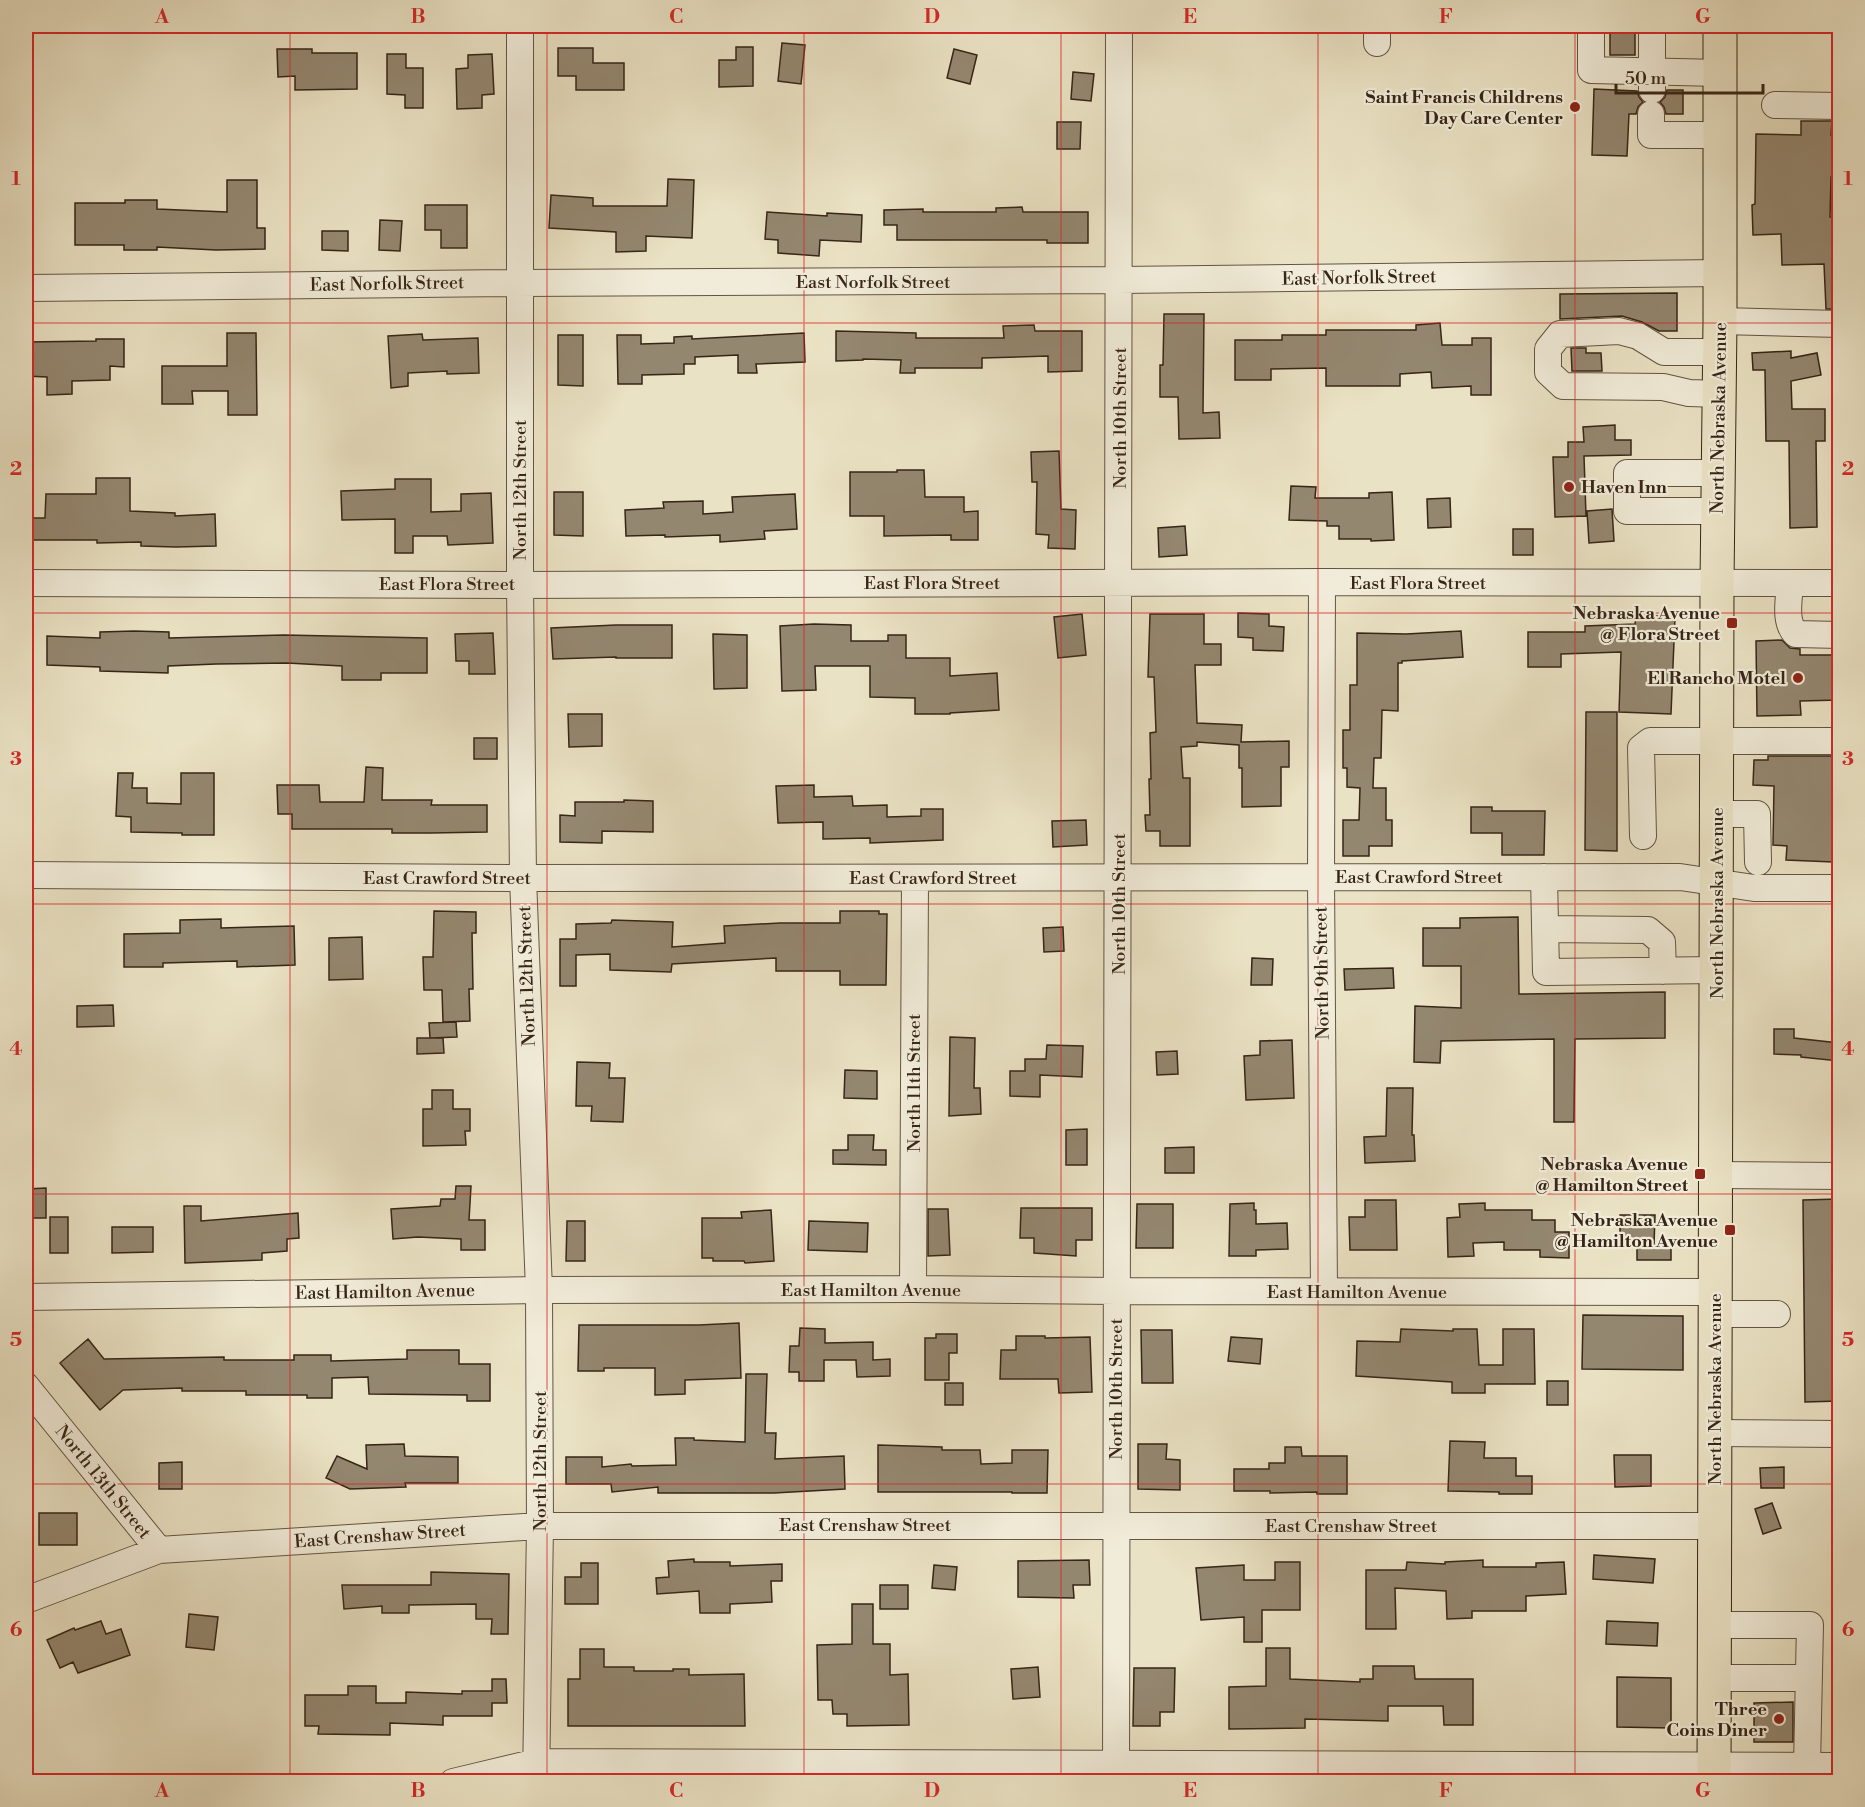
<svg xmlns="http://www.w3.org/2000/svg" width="1865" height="1807" viewBox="0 0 1865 1807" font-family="'Libre Bodoni',serif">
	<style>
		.building { fill: #948770; stroke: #372516; stroke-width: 1.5 }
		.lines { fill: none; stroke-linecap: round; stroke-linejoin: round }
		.minor-casing { stroke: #645442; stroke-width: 28 }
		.major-casing { stroke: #372516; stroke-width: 35 }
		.minor { stroke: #f1ecd9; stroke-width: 26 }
		.major { stroke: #eae2c4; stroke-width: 33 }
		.grid { fill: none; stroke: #d62828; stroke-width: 1.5; stroke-opacity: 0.55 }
		.poi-dot { fill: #8f2418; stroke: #f1ecd9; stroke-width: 2 }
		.labels { text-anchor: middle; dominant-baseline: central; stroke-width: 4.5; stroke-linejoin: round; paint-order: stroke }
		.poi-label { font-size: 18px; font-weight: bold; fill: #372516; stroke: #f1ecd9; text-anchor: end }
		.street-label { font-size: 18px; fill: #372516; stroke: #f1ecd9 }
		.neatline { fill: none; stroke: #d62828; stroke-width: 2 }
		.grid-label { font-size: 20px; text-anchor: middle; font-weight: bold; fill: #d62828 }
	</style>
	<rect width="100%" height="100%" fill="#eae2c4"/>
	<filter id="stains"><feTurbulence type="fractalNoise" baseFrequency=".00333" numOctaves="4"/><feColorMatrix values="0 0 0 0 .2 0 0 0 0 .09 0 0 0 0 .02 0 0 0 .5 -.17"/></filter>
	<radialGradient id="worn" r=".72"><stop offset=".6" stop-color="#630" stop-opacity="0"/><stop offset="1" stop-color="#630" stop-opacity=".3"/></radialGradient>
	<!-- building -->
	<path class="building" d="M1610 32H1635V55H1610Z
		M782 43 805 45 801 84 778 81Z
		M736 47H753V86L719 87V60H736Z
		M558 48H593V63H624V90H576V76H558Z
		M277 49H312V53H357V89L295 90V76L278 77Z
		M954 49 977 55 970 84 947 78Z
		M387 54H406V68H423V108H405V95L387 94Z
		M492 54 494 94 482 95V108L457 109 456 69 468 68V55Z
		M1073 72 1094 74 1091 101 1071 99Z
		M1594 89 1637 91 1639 97 1643 102 1638 107 1636 114H1629L1627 156 1592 155Z
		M1667 90H1683V114H1666L1664 107 1660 102 1665 97Z
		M1801 121H1832L1831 135H1839V177H1831L1830 217H1839V309H1826L1824 264 1782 265 1781 234 1753 235 1752 205 1755 204 1756 134 1801 135Z
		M1057 122H1081L1080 149H1057Z
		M668 179 694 180 692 238 646 236V251L616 252V232L549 228 551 195 593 198V206H667Z
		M227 180H257V228H265V249L216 250 157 247V250H124V245H75V203H125V200H157V209L227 212Z
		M425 205H467V248H441V230H425Z
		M1022 207 1023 212H1088V243H1047V240H897V225H884V210L923 209V212H996V208Z
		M767 212 827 216V213L862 215 861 242 820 240 819 256 778 253V240L765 239Z
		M380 220 402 221 400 251 379 250Z
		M322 231H348V251L322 250Z
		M1677 293V331H1659L1642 322 1622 316 1560 319V294Z
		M1164 314H1204L1203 413 1219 412 1220 438 1179 439 1178 397H1160V365H1163Z
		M1440 323 1442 345H1472V338H1491V395H1471V386L1432 388 1431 372 1400 374V386H1326V368L1271 369V380H1235V340H1282V335H1326V330H1416V325Z
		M1034 325 1035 331H1082V371L1048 372V356L982 358V368H915V373H900L901 360 863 359V360L836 361V331L916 333V338H1004L1003 326Z
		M227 333H256L257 415H228V391H192L193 404H162V366H227Z
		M804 333 805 362 756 364 757 373H738V355L695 357V364H684V374L642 375V384H618L617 335H641V344L674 343V337L692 336V339Z
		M422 334 423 340 478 338 479 373 447 374V371L408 373V386L391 388 388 336Z
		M558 335H583V386L558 385Z
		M96 339H124V367L110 366V380L72 381V394L47 395V377L26 376V342L96 341Z
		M1571 348H1586V353H1601L1602 371H1572Z
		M1791 351V358L1817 353 1821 375 1791 381 1792 409H1825V441H1816L1817 527 1790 528 1789 441H1766L1765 370H1753L1752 353Z
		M1615 425V440H1631V455L1584 456 1586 516 1555 517 1553 457H1568V442H1584L1583 427Z
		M1059 451 1061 509 1076 510 1075 549 1048 548 1049 535 1036 534 1037 482H1032L1031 452Z
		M897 470H924L925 497H964V512L978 511V540H951V535L884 536V516H850V472H897Z
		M96 478H130V511L175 513V516L215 514 216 546 176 547 141 546V542L97 543V540H26V518H45L46 494H96Z
		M395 479H431V512L461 511V494L491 493 493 543 448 545 447 536H413V553H395V519L342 520 341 491 395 489Z
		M1291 486 1316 487 1315 498H1369V493L1392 492 1394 540 1371 541V539H1339V526H1327V521L1289 520Z
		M554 492H583V536L554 535Z
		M795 494 797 529 764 531 765 539 720 542V535L665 537V535L626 536 625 510 664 508 663 502 703 501V514L733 512 732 497Z
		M1450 498 1451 527 1428 528 1427 499Z
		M1612 509 1614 541 1589 543 1587 511Z
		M1185 526 1187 555 1159 557 1158 528Z
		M1513 529H1533V555H1513Z
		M1238 613 1269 614V626L1284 627 1283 651 1253 650V638L1238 637Z
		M1082 614 1086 655 1058 658 1054 617Z
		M1150 614H1204V644H1221V665H1195L1197 723 1242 725 1241 742 1289 741V767H1281V806L1242 807V768H1239V745L1197 742V746L1181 747 1183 778H1190V846H1160V831H1146L1145 815H1150L1149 779H1151L1150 733 1156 732 1154 677H1148Z
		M1636 615 1675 617 1671 714 1619 712 1621 652 1561 654V667H1528V632H1585V626L1635 624Z
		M814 624 851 625V641H888V635H906V658H950V676L997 673 999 710 950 713V714H915V698L870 697V666H815L816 690 782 691 780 626Z
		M616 625H672V658H616V657L553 659 551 628Z
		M134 631 169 632V638L284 635 427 638V673H381V680H342V666L287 663 216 664 168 666V673L100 671V667L47 665V636L100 638V632Z
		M1461 631 1463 657 1402 661V663H1398V711L1382 710 1381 758H1374L1373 788H1386V820H1392V846H1369V856H1343V820H1359L1360 788 1347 787V768H1343V730H1350V685H1357V633L1406 634Z
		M493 633 495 674H469V661H456L455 634Z
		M713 634 747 635V688L714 689Z
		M1782 640 1790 648 1800 649V655H1839V700L1800 701 1801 715 1757 716 1756 641Z
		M1586 712H1617V851L1585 850Z
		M568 714H602V746L569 747Z
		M474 738H497V759H474Z
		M1768 756H1839V786H1836L1833 862 1786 860 1787 846 1773 845 1774 786 1753 785 1754 760H1768Z
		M366 767 383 768 382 800H432L431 805H487V832L431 833H392V829H292V814H278L277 785H319L320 802H364Z
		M118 773H133L132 788H147V803L181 804V773H214V835H182V833L131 832V817L116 816Z
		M814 785V797L852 796 853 806 887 805V817L921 816V809H943V840L870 843V838L823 839V822L778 823 776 786Z
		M624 800 653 801V832L602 831V843L560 842V815L575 816V802H624Z
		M1471 807H1492V811H1545L1544 855H1502V833H1471Z
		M1086 820 1087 845 1053 847 1052 821Z
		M434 911 476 912V933H472L473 989H469L470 1021 443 1022 442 990H424L423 957H433Z
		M840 911H879V914H887L886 985H840V971H776V958L672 964 671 972 610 970V954L576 955V986H560V939H576V924L611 923 612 920 673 922 672 947 725 943 724 926 780 923H840Z
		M1518 917 1519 994 1665 992V1038L1575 1039 1574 1122H1554V1039L1441 1041 1440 1063 1414 1062 1415 1006 1461 1008V966H1423V928H1460V918Z
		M221 919V928L294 926 295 965 237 967V961L163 963V967H124V934L180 933V920Z
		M1063 927 1064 951 1044 952 1043 928Z
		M362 937 363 979 329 980V938Z
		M1252 958 1273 959 1272 985H1251Z
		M1393 968 1394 988 1345 990 1344 969Z
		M113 1005 114 1026 77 1027V1006Z
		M456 1022 457 1037 430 1038 429 1023Z
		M1774 1029H1794V1038L1839 1043V1061L1801 1057V1055L1774 1054Z
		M950 1037 975 1038 974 1088H980L981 1114 949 1116Z
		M417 1038H443L444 1053 417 1054Z
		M1292 1040 1294 1098 1246 1100 1244 1056 1260 1055V1041Z
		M1047 1045 1083 1046 1082 1077 1040 1075V1097L1010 1096V1071H1025V1059H1046Z
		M1177 1051 1178 1074 1157 1075 1156 1052Z
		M577 1062 610 1063 609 1078H625L623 1122 591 1121 592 1106H576Z
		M845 1070 877 1071V1099L844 1098Z
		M1387 1088H1413L1412 1135H1414L1415 1161 1365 1163 1364 1137 1386 1136Z
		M432 1090H453V1109H470V1131H465L466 1145 423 1146V1109H432Z
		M1087 1129V1165H1066V1130Z
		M848 1135H874L873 1150H886V1165L833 1164V1150H848Z
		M1194 1147V1173H1165V1148Z
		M456 1186H471L469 1220H485V1250H461V1239L418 1237 393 1239 391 1209 440 1206 441 1199H455Z
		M46 1188V1218H30V1216H26V1189Z
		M1839 1199V1401L1805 1402 1803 1200Z
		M1365 1200H1396L1397 1250H1350L1349 1217H1365Z
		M1254 1203V1210H1256V1224L1287 1223 1288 1249 1256 1250V1256H1229L1230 1204Z
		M1485 1203V1210H1532V1220H1555V1232H1569V1258L1540 1257V1250H1504V1242L1473 1243 1474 1256 1448 1257 1447 1218 1460 1217 1459 1204Z
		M1137 1204H1173V1248H1136Z
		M184 1206H201V1221L298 1213 299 1238 287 1239V1251L262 1253V1260L185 1263Z
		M1021 1208H1092V1240H1076V1256L1034 1253V1238H1020Z
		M928 1209H948L950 1255 928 1256Z
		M771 1210 774 1261 745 1263 744 1261H713V1258H702V1218H742L741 1212Z
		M1620 1215H1655L1654 1245H1671V1260H1637V1245L1620 1244Z
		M50 1217H68V1253H50Z
		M567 1221H585V1261H566Z
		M809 1221 868 1223 867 1252 808 1250Z
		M112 1227H153V1252L112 1253Z
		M1583 1315 1683 1316V1370L1582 1369Z
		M739 1323 741 1378 685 1380V1394L655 1395V1368H604V1371H578L579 1325H699Z
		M800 1328 825 1329V1343L873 1342V1360L890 1359V1376L857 1377 856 1360H824V1381H799V1372H789L790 1346H799Z
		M1401 1329 1453 1331V1329H1477L1479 1365H1503V1329H1534L1535 1384H1485V1393H1452V1382L1356 1376 1357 1341 1400 1342Z
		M1141 1330H1172L1173 1383H1142Z
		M936 1334H957V1353H949V1380H925V1338H936Z
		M1016 1336H1045V1338L1090 1337 1092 1392 1059 1393 1058 1379H1000L1001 1350H1016Z
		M1231 1337 1262 1339 1260 1364 1228 1361Z
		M88 1339 104 1359 224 1357V1360H294V1355H331V1361L407 1359V1350H459V1364H490V1401H467V1395L369 1394 368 1377 332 1378V1398H307V1395H246V1391H182V1388L123 1390 100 1410 60 1363Z
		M746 1374H767L765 1433H776L775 1459 844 1456 845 1489 774 1493H658V1487L612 1492 611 1484H566V1457H602V1467L631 1464 632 1466 676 1465 675 1438H694V1440L745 1442Z
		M1547 1381H1568V1405H1547Z
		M945 1383H963V1405H945Z
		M1450 1441 1485 1442 1484 1458H1516V1476H1532V1494H1499V1492L1448 1491Z
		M404 1444 405 1456 458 1457V1483H405L406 1487 350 1489 326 1478 337 1456 367 1469 366 1445Z
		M1138 1444H1167L1166 1459 1180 1460V1490L1138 1489Z
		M878 1445 942 1447V1450H980L981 1464 1012 1463V1450H1048L1047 1493H1012V1492H878Z
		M1285 1447H1301L1302 1456H1347V1494H1317V1492L1270 1493V1491H1234V1469H1269V1463H1285Z
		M1614 1455H1651V1486L1615 1487Z
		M182 1462V1489H159V1463Z
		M1784 1467V1488H1761L1760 1468Z
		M1772 1503 1781 1528 1763 1534 1755 1509Z
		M39 1513H77V1545H39Z
		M1594 1555 1655 1559 1653 1583 1593 1579Z
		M694 1559V1562H730V1566L782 1564V1581H771L772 1602 730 1604V1613H700L699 1591 657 1594 656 1578 669 1577 668 1561Z
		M1089 1560 1090 1585H1073L1074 1598 1018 1597V1561Z
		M1483 1560V1567H1536V1563L1564 1562 1566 1594 1526 1596V1611H1472V1618L1447 1619 1446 1591 1395 1588 1396 1629H1366V1570H1406L1407 1562 1445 1564V1562Z
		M1275 1562H1300V1610H1262V1642H1244V1617L1201 1620 1196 1568 1244 1565V1580H1275Z
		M581 1563H598V1604H565V1577H581Z
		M934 1565 957 1567 955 1590 932 1588Z
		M431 1572 509 1574 508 1634H491L492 1619H476V1604L409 1605V1613H382V1606L344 1609 342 1585H431Z
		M880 1585H908V1609H880Z
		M852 1604H873V1644H890V1675L908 1674 909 1725 847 1726V1714H833L832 1700H818L817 1645 852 1644Z
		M189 1614 218 1617 214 1650 186 1647Z
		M101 1621 106 1634 121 1629 130 1655 78 1673 73 1662 60 1668 47 1640 74 1628 75 1630Z
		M1607 1621 1658 1623 1657 1646 1606 1644Z
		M1266 1648H1290V1679L1360 1682V1679H1373V1666H1414L1415 1679H1473V1725H1444L1443 1706H1388V1721L1305 1719V1728L1229 1729V1687L1266 1686Z
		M580 1649H604V1667H634V1671H673V1669H689V1675L744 1674 745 1726H568V1679H580Z
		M1038 1667 1040 1697 1013 1699 1011 1669Z
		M1134 1668H1175L1174 1712H1160V1726H1133Z
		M1617 1677 1671 1678V1728L1617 1727Z
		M492 1679H506L507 1703H492V1716H443V1725L390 1723V1735L318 1734 319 1726H305V1695H348V1686H376V1703H406V1692L462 1694V1691H492Z
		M1793 1702V1742H1754V1703Z"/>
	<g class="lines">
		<defs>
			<path id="minor" d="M520 26V585L523 878 539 1290 540 1526 536 1782
				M1377 26V43
				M1591 26V70L1720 73
				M1652 90V26
				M1775 105 1840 106
				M1651 114V135H1720
				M26 288 520 283 1120 280 1720 273
				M1720 321 1840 324
				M1719 394 1689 393 1663 387 1563 386 1548 372V349L1560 334 1619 331 1638 336 1664 352H1720
				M1718 511H1627V473H1719
				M1322 582 1321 877 1324 1291
				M26 583 520 585 1322 582 1840 583
				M1790 584C1789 600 1784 622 1796 634L1840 635
				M1717 814H1757L1758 862
				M1643 836 1641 748 1650 741H1840
				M26 875 523 878 1680 877 1754 888H1840
				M1544 877 1546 972 1717 970
				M1545 929 1648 930 1662 942 1663 971
				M1716 1175 1840 1176
				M913 1289 915 878
				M26 1297 539 1290 913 1289 1117 1291 1716 1292
				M1716 1314H1777
				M26 1386 159 1550
				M1715 1433 1840 1434
				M26 1600 159 1550 540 1526H1715
				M1715 1625H1810L1807 1766
				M1715 1678H1809
				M453 1782 537 1762 1840 1766
				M1116 1782 1119 26"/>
			<path id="major" d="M1714 1782 1717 584 1720 321V26"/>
		</defs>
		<!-- minor casing -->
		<use href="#minor" class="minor-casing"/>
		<!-- major casing -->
		<use href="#major" class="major-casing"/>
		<!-- minor -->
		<use href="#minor" class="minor"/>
		<!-- major -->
		<use href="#major" class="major"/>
	</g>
	<!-- grid -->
	<path class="grid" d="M290 26V1782M547 26V1782M804 26V1782M1061 26V1782M1318 26V1782M1575 26V1782M26 323H1840M26 613H1840M26 904H1840M26 1194H1840M26 1484H1840"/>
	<!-- markers -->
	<g class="poi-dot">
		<circle cx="1575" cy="107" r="6"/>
		<circle cx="1569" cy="487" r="6"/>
		<rect x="1726" y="617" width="12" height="12" rx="3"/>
		<circle cx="1798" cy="678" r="6"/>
		<rect x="1694" y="1168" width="12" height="12" rx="3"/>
		<rect x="1724" y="1224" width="12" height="12" rx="3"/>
		<circle cx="1779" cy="1719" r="6"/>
	</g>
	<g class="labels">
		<!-- poi labels -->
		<g class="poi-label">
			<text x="1563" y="97">Saint Francis Childrens<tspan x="1563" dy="21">Day Care Center</tspan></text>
			<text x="1581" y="487" text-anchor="start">Haven Inn</text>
			<text x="1720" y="613">Nebraska Avenue<tspan x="1720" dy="21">@ Flora Street</tspan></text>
			<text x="1786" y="678">El Rancho Motel</text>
			<text x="1688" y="1164">Nebraska Avenue<tspan x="1688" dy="21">@ Hamilton Street</tspan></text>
			<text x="1718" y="1220">Nebraska Avenue<tspan x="1718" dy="21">@ Hamilton Avenue</tspan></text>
			<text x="1767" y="1709">Three<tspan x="1767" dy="21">Coins Diner</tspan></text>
		</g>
		<!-- street labels -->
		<g class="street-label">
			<text transform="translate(1359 278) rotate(-1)">East Norfolk Street</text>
			<text x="873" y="282">East Norfolk Street</text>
			<text transform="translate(387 284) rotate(-1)">East Norfolk Street</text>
			<text transform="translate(1120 418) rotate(-90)">North 10th Street</text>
			<text transform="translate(1719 418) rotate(-89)">North Nebraska Avenue</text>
			<text transform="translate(520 490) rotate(-90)">North 12th Street</text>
			<text x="932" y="583">East Flora Street</text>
			<text x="1418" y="583">East Flora Street</text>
			<text x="447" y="584">East Flora Street</text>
			<text x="1419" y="877">East Crawford Street</text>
			<text x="447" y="878">East Crawford Street</text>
			<text x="933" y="878">East Crawford Street</text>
			<text transform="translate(1717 903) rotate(-90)">North Nebraska Avenue</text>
			<text transform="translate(1119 904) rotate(-90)">North 10th Street</text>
			<text transform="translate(1322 973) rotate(-91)">North 9th Street</text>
			<text transform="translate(527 976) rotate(-92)">North 12th Street</text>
			<text transform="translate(914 1083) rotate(-90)">North 11th Street</text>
			<text x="871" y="1290">East Hamilton Avenue</text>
			<text transform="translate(385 1292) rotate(-1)">East Hamilton Avenue</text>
			<text x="1357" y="1292">East Hamilton Avenue</text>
			<text transform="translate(1116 1389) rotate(-90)">North 10th Street</text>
			<text transform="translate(1715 1389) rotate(-90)">North Nebraska Avenue</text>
			<text transform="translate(540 1461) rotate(-90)">North 12th Street</text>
			<text transform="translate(103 1482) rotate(51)">North 13th Street</text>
			<text x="865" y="1525">East Crenshaw Street</text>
			<text x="1351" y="1526">East Crenshaw Street</text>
			<text transform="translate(380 1536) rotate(-4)">East Crenshaw Street</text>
		</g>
	</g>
	<!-- margin -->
	<rect width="1865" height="1807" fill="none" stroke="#eae2c4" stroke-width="66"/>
	<!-- scale -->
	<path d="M1616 84v9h147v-9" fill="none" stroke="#372516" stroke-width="3"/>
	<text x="1625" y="84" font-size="18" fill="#372516" stroke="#f1ecd9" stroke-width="4.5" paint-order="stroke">50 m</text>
	<rect x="33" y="33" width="1799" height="1741" class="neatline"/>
	<g class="grid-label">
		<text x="162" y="23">A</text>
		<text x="418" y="23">B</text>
		<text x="676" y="23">C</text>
		<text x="932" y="23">D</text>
		<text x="1190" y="23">E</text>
		<text x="1446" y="23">F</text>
		<text x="1703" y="23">G</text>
		<text x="16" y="185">1</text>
		<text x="1848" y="185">1</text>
		<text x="16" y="475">2</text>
		<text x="1848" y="475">2</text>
		<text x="16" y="765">3</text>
		<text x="1848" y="765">3</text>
		<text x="16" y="1055">4</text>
		<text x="1848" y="1055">4</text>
		<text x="16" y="1346">5</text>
		<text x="1848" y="1346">5</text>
		<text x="16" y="1636">6</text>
		<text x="1848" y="1636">6</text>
		<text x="162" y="1797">A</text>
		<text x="418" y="1797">B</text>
		<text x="676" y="1797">C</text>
		<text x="932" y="1797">D</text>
		<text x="1190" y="1797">E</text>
		<text x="1446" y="1797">F</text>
		<text x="1703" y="1797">G</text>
	</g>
	<rect width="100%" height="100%" filter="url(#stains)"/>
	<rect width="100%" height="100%" fill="url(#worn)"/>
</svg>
